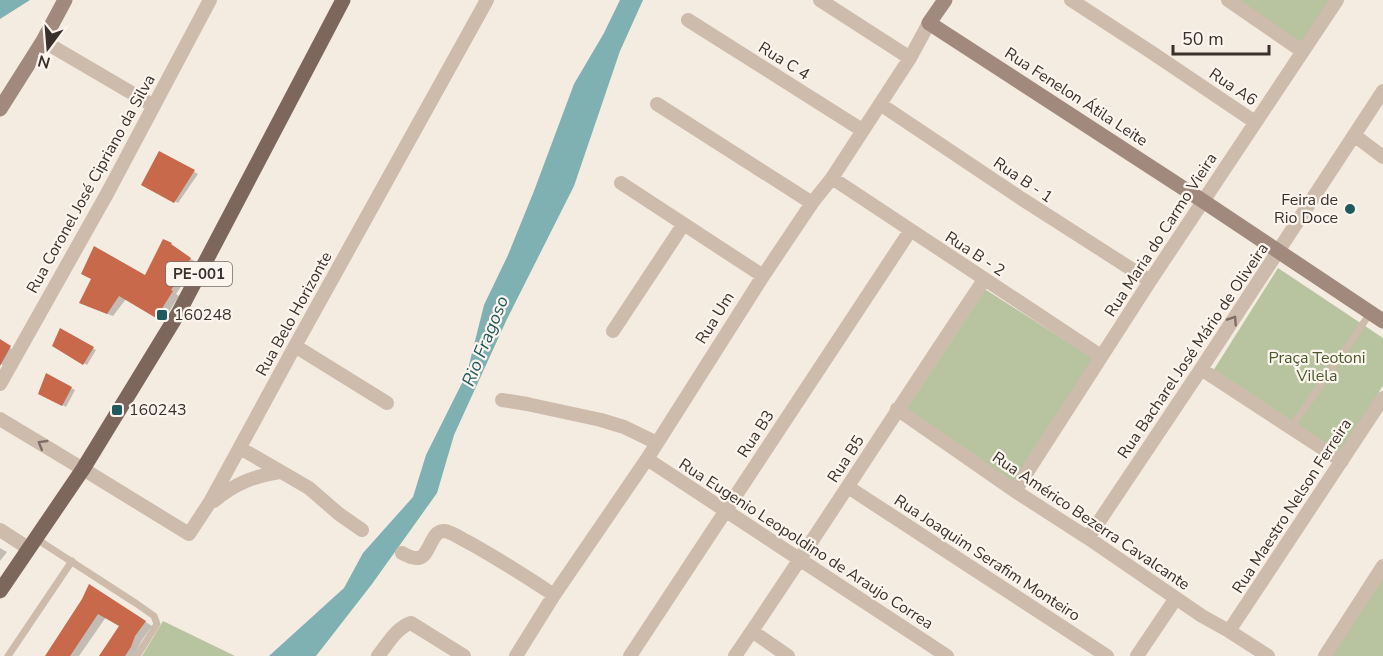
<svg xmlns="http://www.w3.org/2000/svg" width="1383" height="656" viewBox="0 0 1383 656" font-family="'Nunito Sans',sans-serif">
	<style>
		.green { fill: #b8c4a0 }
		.water { fill: #7fb0b2 }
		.shadow { fill: #0003 }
		.building { fill: #c8694b }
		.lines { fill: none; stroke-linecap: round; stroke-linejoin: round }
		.lane { stroke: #cdbbac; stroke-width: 7 }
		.street { stroke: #cdbbac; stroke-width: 14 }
		.secondary { stroke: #a18a7d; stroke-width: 15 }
		.primary { stroke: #7d675c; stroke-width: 15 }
		.oneway { stroke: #7d6f65 }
		.poi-dot { fill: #1f5a5e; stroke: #fbf5ee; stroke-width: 2 }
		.labels { text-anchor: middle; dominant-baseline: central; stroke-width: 4.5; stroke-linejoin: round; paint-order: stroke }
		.shield { fill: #fbf5ee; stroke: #756b66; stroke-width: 1.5 }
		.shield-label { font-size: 15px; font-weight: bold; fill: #3b302b }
		.street-label { font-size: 16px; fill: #3b302b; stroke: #fbf5ee }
		.poi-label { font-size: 16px; fill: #3b302b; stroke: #fbf5ee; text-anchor: start }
		.park-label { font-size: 16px; fill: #4a5a2e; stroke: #fbf5ee }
		.water-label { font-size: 18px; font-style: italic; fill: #1f5a5e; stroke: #fbf5ee }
	</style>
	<rect width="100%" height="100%" fill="#f4ebe1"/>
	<!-- green -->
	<path class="green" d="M1230 0H1333L1302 47Z
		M1278 268 1383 338V385L1343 455 1213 371Z
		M983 288 1093 358 1014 485 903 413Z
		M1383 578V656H1332Z
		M163 621 235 656H142Z"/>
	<!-- water -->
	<path class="water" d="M0 0H30L0 19Z
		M620 0H643L620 51 574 186 507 319 454 435 437 493 372 584 316 656H269L344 588 363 553 413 497 426 455 467 373 484 305 508 255 534 191 574 84 604 33Z"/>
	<!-- shadow -->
	<path class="shadow" d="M159 153 198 174 178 203 143 185Z
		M171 245 197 263 176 294 179 296 163 321 126 299 113 316 87 306 146 277Z
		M61 330 96 350 87 365 54 346Z
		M0 341 13 350 4 366 0 363Z
		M47 375 75 390 66 407 40 393Z
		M0 548 7 552 0 561Z
		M90 587 152 626 142 640 134 656H101L121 626 106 617 79 656H47L83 600Z"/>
	<!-- building -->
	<path class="building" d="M159 151 195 170 174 203 141 185Z
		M163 239 172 243 171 244 191 258 171 290 173 291 156 318 119 296 107 314 79 303 91 279 81 274 94 246 145 275Z
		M60 328 94 347 83 365 52 346Z
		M0 339 11 346 0 366Z
		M46 373 72 387 62 406 38 394Z
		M89 584 146 621 135 636 131 647 125 656H99L119 626 98 614 70 656H45L82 599Z"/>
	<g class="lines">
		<!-- lane -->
		<path class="lane" d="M1291 428 1371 312
			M35 538 137 604 154 616 157 624 137 656
			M8 656 72 561"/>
		<!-- street -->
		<path class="street" d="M820 0 910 58
			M1071 0 1151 52 1255 122
			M1228 0 1302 51
			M688 20 862 130
			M43 41 154 106
			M657 104 812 203
			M880 104 1019 197 1150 281
			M1354 135 1383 157
			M832 178 1101 356
			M621 183 763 276
			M613 331 683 225
			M295 346 387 403
			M1201 369 1342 461
			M0 384 108 192 210 0
			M502 400 527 404 601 420 624 427 657 443
			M897 409 1015 491 1088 538 1202 616 1229 631 1268 656
			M0 419 83 469 189 534 210 502 295 346 487 0
			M240 448 309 488 339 514 362 530
			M647 459 947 656
			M848 487 1107 656
			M1015 491 1150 281 1337 0
			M214 501C234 484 254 476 280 472
			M0 530 28 548
			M1088 538 1201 369 1383 91
			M402 553C406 555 411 558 416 558 430 560 430 530 444 531 452 532 460 538 466 541 496 557 525 576 554 595
			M752 631 788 656
			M1229 631 1383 398
			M378 656C387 645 397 627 411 623L464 656
			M516 656 554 595 647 459 763 276 812 203 832 178 910 58 929 23
			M630 656 910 231
			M735 656C820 531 900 405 984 280
			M1137 656 1176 598
			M1325 656 1383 566"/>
		<!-- secondary -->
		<path class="secondary" d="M945 0 929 23 1203 201 1383 321
			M0 109 43 41 65 0"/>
		<!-- primary -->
		<path class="primary" d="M0 591 83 469 179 312 343 0"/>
	</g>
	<!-- one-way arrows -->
	<defs><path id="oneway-chevron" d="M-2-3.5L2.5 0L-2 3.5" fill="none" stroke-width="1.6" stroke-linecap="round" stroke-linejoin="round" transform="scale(1.5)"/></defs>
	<g class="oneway">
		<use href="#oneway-chevron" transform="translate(1233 320) rotate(-57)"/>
		<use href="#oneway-chevron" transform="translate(42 444) rotate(-149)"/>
	</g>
	<!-- markers -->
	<g class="poi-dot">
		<circle cx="1350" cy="209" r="6"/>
		<rect x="156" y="309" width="12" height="12" rx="3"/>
		<rect x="111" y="404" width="12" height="12" rx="3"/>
	</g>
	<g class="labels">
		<!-- shield labels -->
		<rect class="shield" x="166" y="262" width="66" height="24" rx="4.5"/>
		<g class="shield-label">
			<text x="199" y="274">PE-001</text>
		</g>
		<!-- street labels -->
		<g class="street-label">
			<text transform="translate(784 61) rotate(32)">Rua C 4</text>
			<text transform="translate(1233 87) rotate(34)">Rua A6</text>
			<text transform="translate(1076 97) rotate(33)">Rua Fenelon Átila Leite</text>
			<text transform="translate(1023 180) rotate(34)">Rua B - 1</text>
			<text transform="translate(91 184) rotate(-61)">Rua Coronel José Cipriano da Silva</text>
			<text transform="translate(1161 235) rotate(-57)">Rua Maria do Carmo Vieira</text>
			<text transform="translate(975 254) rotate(33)">Rua B - 2</text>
			<text transform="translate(294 314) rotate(-61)">Rua Belo Horizonte</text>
			<text transform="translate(715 318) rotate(-58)">Rua Um</text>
			<text transform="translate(1193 351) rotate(-56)">Rua Bacharel José Mário de Oliveira</text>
			<text transform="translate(756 434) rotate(-57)">Rua B3</text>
			<text transform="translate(846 459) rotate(-57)">Rua B5</text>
			<text transform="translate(1292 506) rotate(-57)">Rua Maestro Nelson Ferreira</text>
			<text transform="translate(1091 521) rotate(34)">Rua Américo Bezerra Cavalcante</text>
			<text transform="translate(806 544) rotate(33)">Rua Eugenio Leopoldino de Araujo Correa</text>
			<text transform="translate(987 558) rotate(33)">Rua Joaquim Serafim Monteiro</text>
		</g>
		<!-- poi labels -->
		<g class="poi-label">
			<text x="1338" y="200" text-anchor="end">Feira de<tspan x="1338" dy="18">Rio Doce</tspan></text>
			<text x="174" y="315">160248</text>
			<text x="129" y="410">160243</text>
		</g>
		<!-- park labels -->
		<g class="park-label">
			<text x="1317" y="358">Praça Teotoni<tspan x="1317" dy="18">Vilela</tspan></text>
		</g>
		<!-- water labels -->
		<g class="water-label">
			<text transform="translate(485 341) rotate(-68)">Rio Fragoso</text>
		</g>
	</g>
	<!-- north arrow -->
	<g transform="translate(48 48) rotate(196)" stroke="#fbf5ee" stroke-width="4.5" paint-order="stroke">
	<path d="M0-4.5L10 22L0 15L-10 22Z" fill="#3b302b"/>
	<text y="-9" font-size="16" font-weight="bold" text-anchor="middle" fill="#3b302b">N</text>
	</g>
	<!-- scale -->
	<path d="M1173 45v9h96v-9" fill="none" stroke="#3b302b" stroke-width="3"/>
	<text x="1182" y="45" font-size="18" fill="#3b302b" stroke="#fbf5ee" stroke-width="4.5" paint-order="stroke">50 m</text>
</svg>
